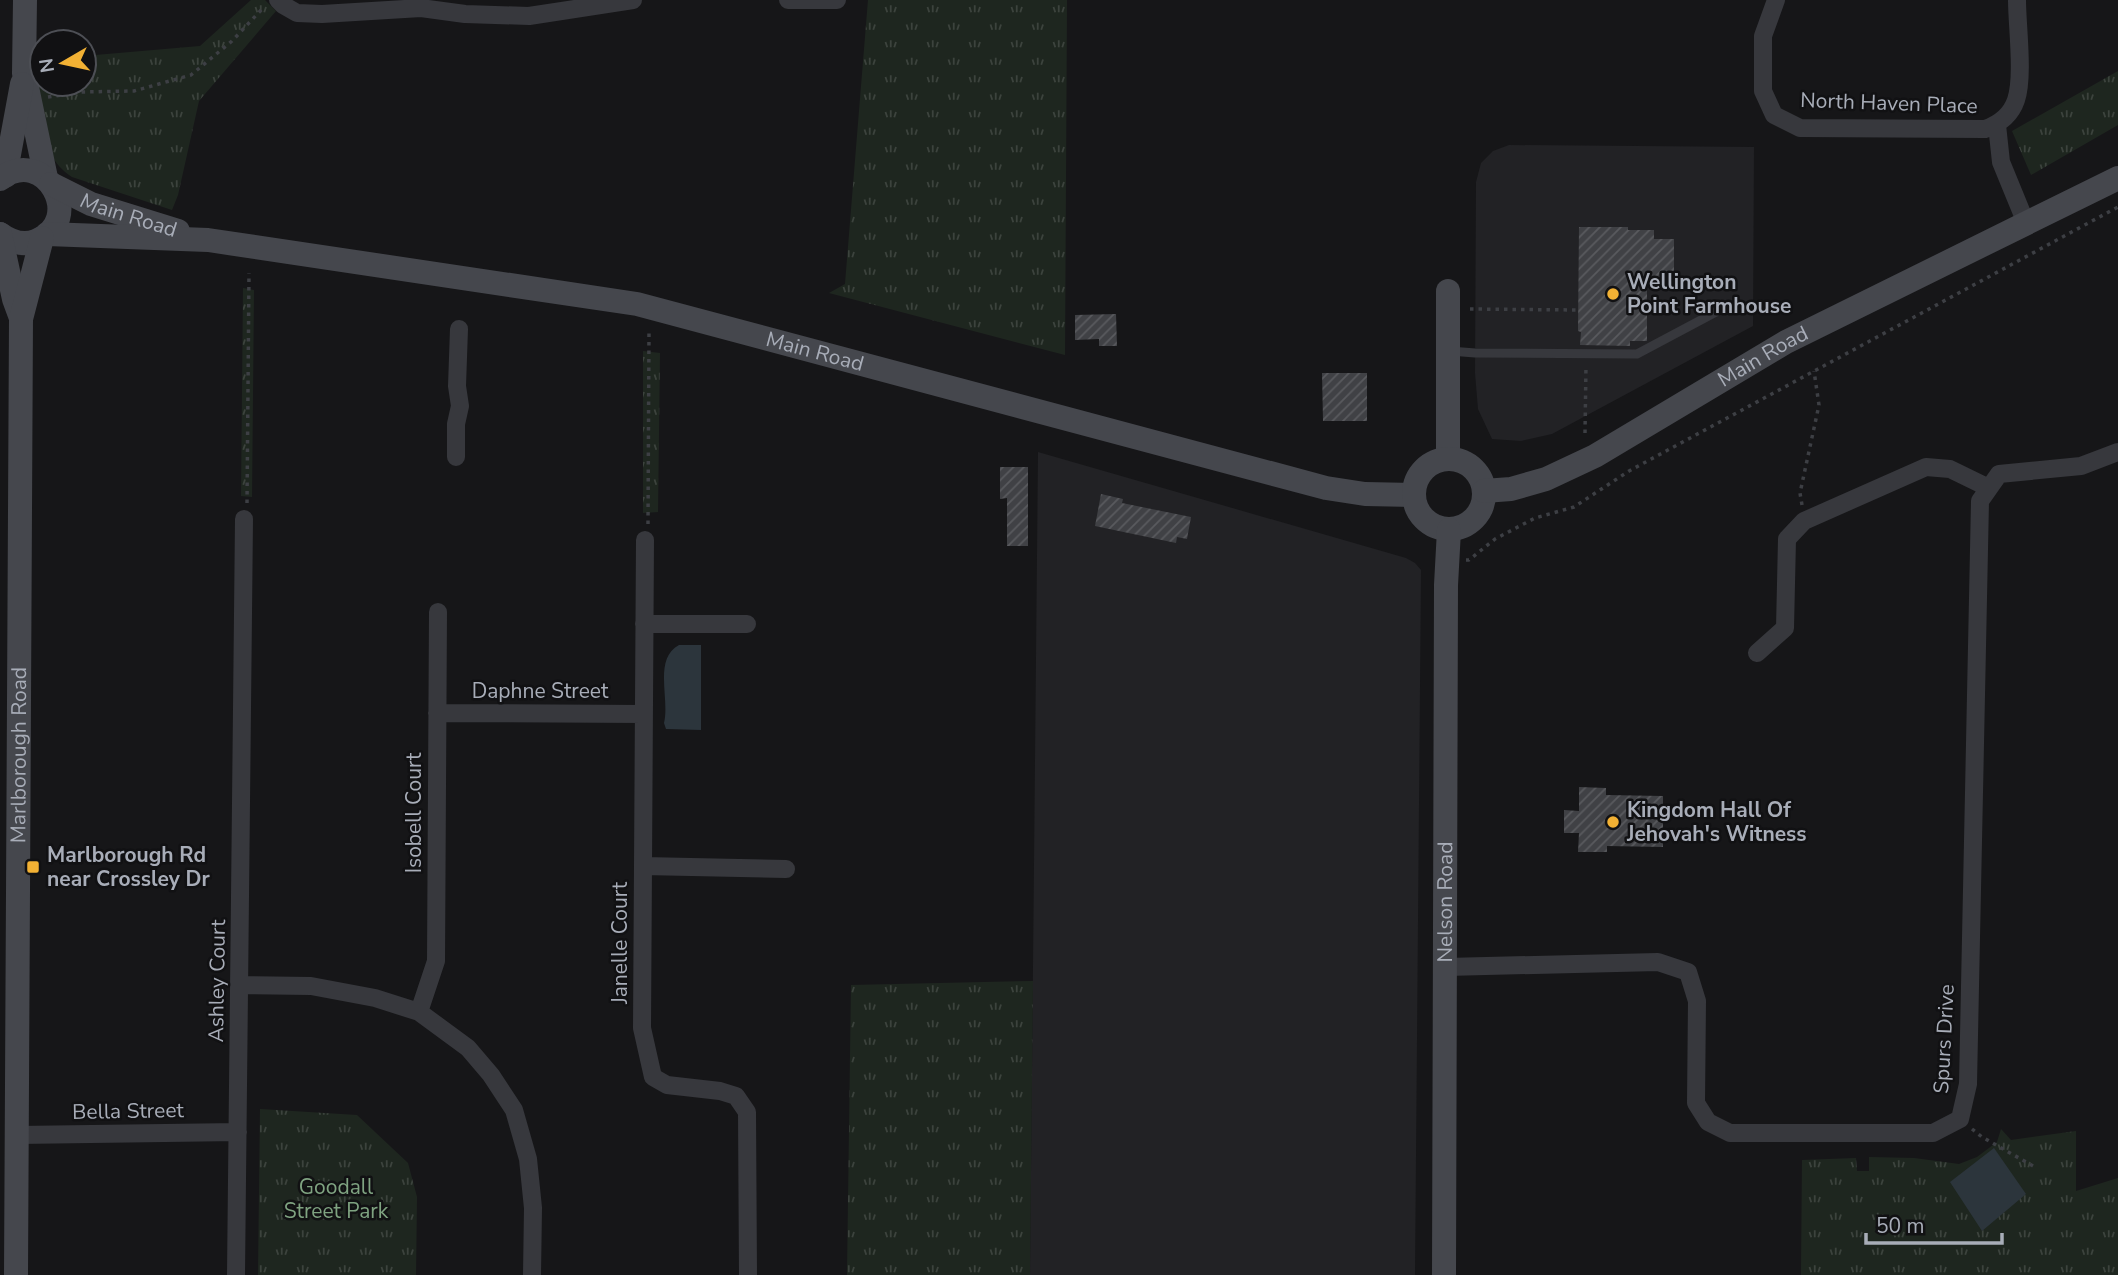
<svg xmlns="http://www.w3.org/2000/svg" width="2118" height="1275" viewBox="0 0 2118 1275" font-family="'Nunito Sans',sans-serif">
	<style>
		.built { fill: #222225 }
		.grass { fill: url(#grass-tufts) }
		.water { fill: #2c353c }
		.building { fill: url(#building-hatch) }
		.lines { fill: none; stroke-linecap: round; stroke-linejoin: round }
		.path { stroke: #3d3f44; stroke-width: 3.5; stroke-dasharray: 3.5 5; stroke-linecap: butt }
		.lane { stroke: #37383d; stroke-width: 9 }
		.street { stroke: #37383d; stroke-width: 18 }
		.secondary { stroke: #45474d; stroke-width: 24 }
		.poi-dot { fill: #f2b134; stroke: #111113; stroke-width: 2.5 }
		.labels { text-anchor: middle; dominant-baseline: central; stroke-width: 5; stroke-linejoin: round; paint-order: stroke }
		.street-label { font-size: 21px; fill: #a8adb8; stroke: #111113 }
		.poi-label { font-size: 21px; font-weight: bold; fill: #a8adb8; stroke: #111113; text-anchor: start }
		.park-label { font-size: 21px; fill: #7fa381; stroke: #111113 }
	</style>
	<defs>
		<pattern id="grass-tufts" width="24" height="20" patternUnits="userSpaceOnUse" patternTransform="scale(1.75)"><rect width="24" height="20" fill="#1e261f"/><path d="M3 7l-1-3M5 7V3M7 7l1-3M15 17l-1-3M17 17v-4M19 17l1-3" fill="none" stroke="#3c433d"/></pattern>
		<pattern id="building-hatch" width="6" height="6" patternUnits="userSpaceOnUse" patternTransform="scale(1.75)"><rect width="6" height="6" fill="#404145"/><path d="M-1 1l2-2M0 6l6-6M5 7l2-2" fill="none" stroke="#595a5e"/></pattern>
	</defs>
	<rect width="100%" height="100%" fill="#161618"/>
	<!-- built -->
	<path class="built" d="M1509 145 1754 147 1753 326 1552 434 1521 441 1492 439 1478 409 1475 373 1476 182 1481 163 1493 151Z
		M1038 452 1406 558 1415 563 1421 570 1415 1275H1030Z"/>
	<!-- grass -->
	<path class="grass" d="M251 0H265L276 11 199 101 178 195 172 210 72 177C34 152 39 100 37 60L42 59V84H84V56L200 46Z
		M868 0H1067L1065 355 829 293 845 284Z
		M2118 71V125L2031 175 2012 131Z
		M243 288 254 290 252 497 241 496Z
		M643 351 660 353 658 512 643 513Z
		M1033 981 1030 1275H847L851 985Z
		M260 1109 357 1115 408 1163 417 1197 416 1275H258Z
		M2001 1129 2011 1140 2076 1131V1191L2118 1178V1275H1801L1802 1160 1856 1158 1857 1171H1869V1157L1914 1158 1959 1164 1977 1157 1997 1142Z"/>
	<!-- water -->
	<path class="water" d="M679 645H701V730L666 729 664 723C670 699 653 659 679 645Z
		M1994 1148 2026 1194 1982 1231 1950 1182Z"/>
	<!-- building -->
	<path class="building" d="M1579 227H1628V230H1654V239H1674V278H1647V341H1630V346L1580 345 1581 332 1578 331Z
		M1116 314 1117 346H1099V339L1075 340V315Z
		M1322 373H1367V421H1323Z
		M1000 467H1028V546H1007V498L1000 499Z
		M1101 494 1123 499 1122 503 1191 517 1187 539 1177 537 1176 543 1095 526Z
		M1579 787 1606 788V795L1663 796V847L1607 846V852H1578L1579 833H1564V810L1579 811Z"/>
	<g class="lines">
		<!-- path -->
		<path class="path" d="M48 97 80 92 134 91 191 75 232 41 263 8
			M1470 309 1578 310
			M1585 433 1586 365
			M247 503 249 273
			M1802 505 1800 493 1819 405 1814 371
			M648 524 649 332
			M1466 560H1469L1495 539 1535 518 1574 507 1629 471 2118 207
			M1972 1129 1982 1137 2033 1166"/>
		<!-- lane -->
		<path class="lane" d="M1450 351 1475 353 1637 354 1716 312"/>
		<!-- street -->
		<path class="street" d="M278 0 283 5 297 13 322 14 421 8 465 14 529 16 633 0
			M788 0H837
			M1776 0 1763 36V91L1774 115 1800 128 1985 129C1999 124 2011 115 2016 100 2024 76 2017 26 2017 0
			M1997 125 2001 162 2026 223
			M456 457V424L460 406 457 386 459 329
			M645 540 642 1028 653 1077 667 1085 720 1091 736 1096 747 1112 748 1275
			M644 624H747
			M1757 653 1785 628 1787 539 1804 521 1926 467 1950 469 1989 488
			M437 713 644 714
			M643 866 786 869
			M1446 967 1658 962 1688 972 1697 1001 1696 1103 1708 1122 1730 1133H1933L1960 1119 1968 1084 1980 501 1999 474 2081 466 2118 452
			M240 985 311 986 375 998 419 1012 468 1048 491 1075 514 1110 528 1159 533 1208 532 1275
			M419 1012 436 961 438 612
			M18 1135 238 1132
			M236 1275 244 519"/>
		<!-- secondary -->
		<g class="secondary">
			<path d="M25 0 24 73 46 178"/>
			<path d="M5 176 22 84"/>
			<path d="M0 179C45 144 87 221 36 241 23 246 11 242 0 234"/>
			<path id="s1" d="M51 184 91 204 178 231"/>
			<path d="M0 234 14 299 21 318"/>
			<path id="s2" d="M47 234 208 240 637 304 1326 488 1365 494 1414 495"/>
			<path d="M1448 291V459"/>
			<circle cx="1449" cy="494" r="35"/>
			<path id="s3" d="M1484 491 1511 489 1546 479 1595 456 1786 342 2118 178"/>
			<path id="s4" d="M16 1275 21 319 42 238"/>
			<path id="s5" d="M1444 1275 1446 585 1449 530"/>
		</g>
	</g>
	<!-- markers -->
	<g class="poi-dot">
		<circle cx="1613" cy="294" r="7"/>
		<circle cx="1613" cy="822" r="7"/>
		<rect x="26" y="860" width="14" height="14" rx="3.5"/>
	</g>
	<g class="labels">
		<!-- street labels -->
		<g class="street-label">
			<text transform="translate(1889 103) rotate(2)">North Haven Place</text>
			<text stroke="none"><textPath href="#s1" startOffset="84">Main Road</textPath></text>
			<text stroke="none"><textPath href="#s2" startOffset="779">Main Road</textPath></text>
			<text stroke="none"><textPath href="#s3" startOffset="313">Main Road</textPath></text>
			<text x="540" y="691">Daphne Street</text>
			<text stroke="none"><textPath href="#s4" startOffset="520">Marlborough Road</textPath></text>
			<text transform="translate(414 813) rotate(-90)">Isobell Court</text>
			<text stroke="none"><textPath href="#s5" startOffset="373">Nelson Road</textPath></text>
			<text transform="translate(620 943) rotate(-90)">Janelle Court</text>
			<text transform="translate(217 981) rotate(-89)">Ashley Court</text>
			<text transform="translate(1944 1039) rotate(-87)">Spurs Drive</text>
			<text transform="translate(128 1111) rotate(-1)">Bella Street</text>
		</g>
		<!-- poi labels -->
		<g class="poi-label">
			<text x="1627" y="282">Wellington<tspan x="1627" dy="24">Point Farmhouse</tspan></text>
			<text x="1627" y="810">Kingdom Hall Of<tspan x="1627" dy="24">Jehovah's Witness</tspan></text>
			<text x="47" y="855">Marlborough Rd<tspan x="47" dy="24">near Crossley Dr</tspan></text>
		</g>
		<!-- park labels -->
		<g class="park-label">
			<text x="336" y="1187">Goodall<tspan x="336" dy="24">Street Park</tspan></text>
		</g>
	</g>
	<!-- north arrow -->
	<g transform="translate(63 63) rotate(261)"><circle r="33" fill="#111113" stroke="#4d4f55" stroke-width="2"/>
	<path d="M0-5L12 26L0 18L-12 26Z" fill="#f2b134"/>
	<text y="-10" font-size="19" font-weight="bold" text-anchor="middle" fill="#a8adb8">N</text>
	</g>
	<!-- scale -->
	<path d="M1866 1233v10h136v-10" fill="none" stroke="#a8adb8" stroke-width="3.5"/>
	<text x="1876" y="1233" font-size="21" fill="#a8adb8" stroke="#111113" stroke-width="5" paint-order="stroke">50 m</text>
</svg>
